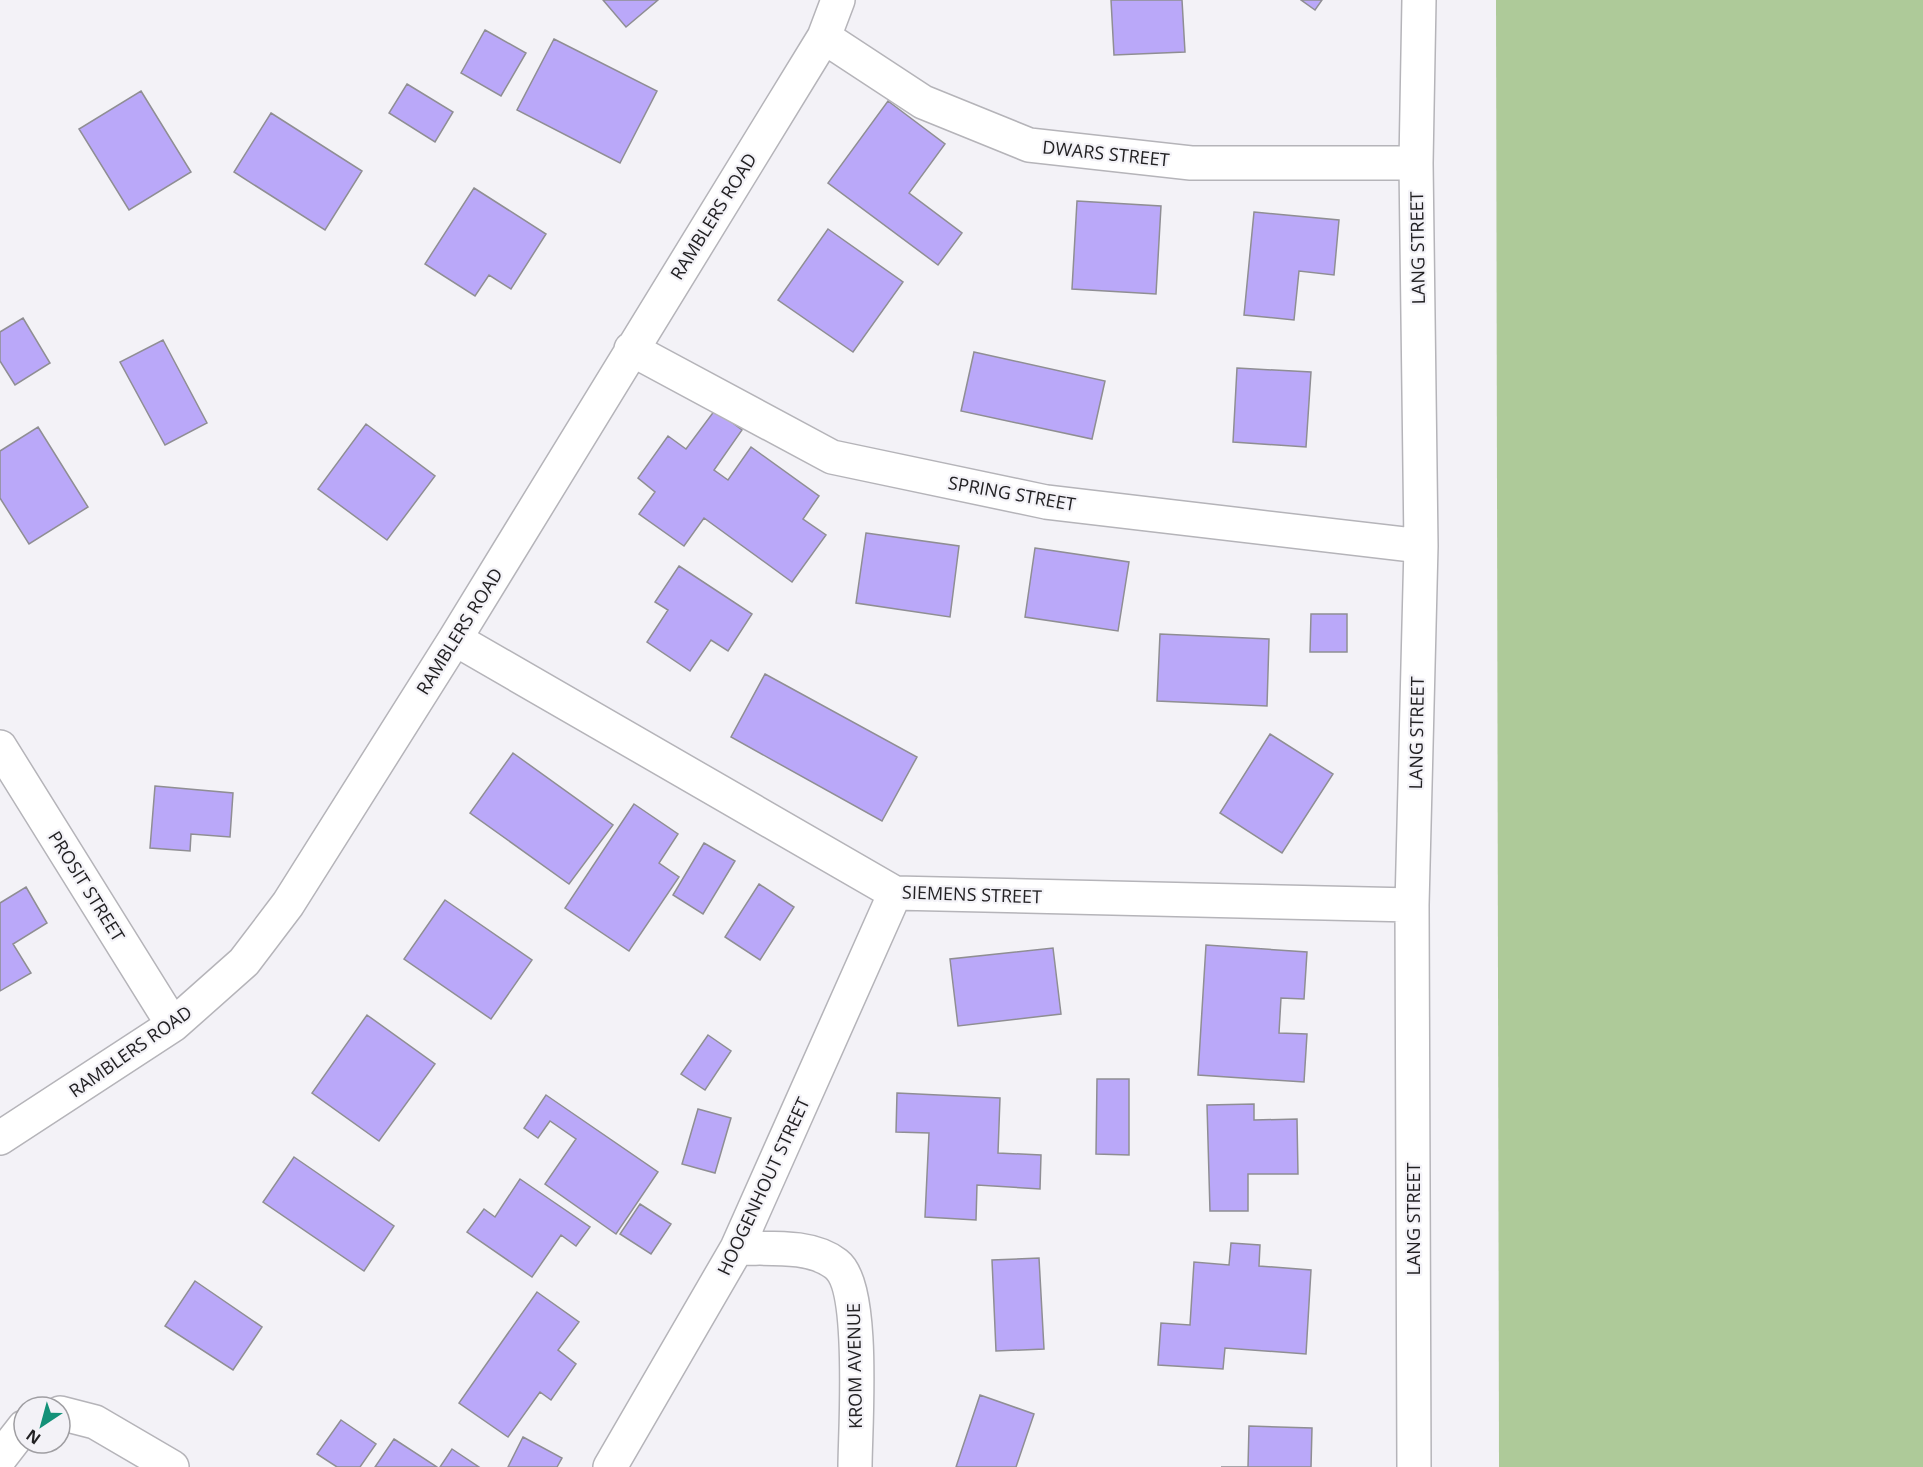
<svg xmlns="http://www.w3.org/2000/svg" width="1923" height="1467" viewBox="0 0 1923 1467" font-family="'Open Sans',sans-serif">
	<style>
		.green { fill: #aeca99 }
		.building { fill: #baa8f9; stroke: #8f8e93; stroke-width: 1.5 }
		.lines { fill: none; stroke-linecap: round; stroke-linejoin: round }
		.minor-casing { stroke: #b5b4b9; stroke-width: 36 }
		.minor { stroke: #fff; stroke-width: 33 }
		.labels { text-anchor: middle; dominant-baseline: central; stroke-width: 4.5; stroke-linejoin: round; paint-order: stroke }
		.street-label { font-size: 18px; fill: #222123; stroke: #f3f2f7 }
	</style>
	<rect width="100%" height="100%" fill="#f3f2f7"/>
	<!-- green -->
	<path class="green" d="M1496 0H1923V1467H1499Z"/>
	<!-- building -->
	<path class="building" d="M603 0H658L626 27Z
		M1111 0H1182L1185 52 1114 55Z
		M1301 0H1322L1315 10Z
		M485 30 526 53 501 96 461 73Z
		M554 39 657 91 620 163 517 110Z
		M407 84 453 112 435 142 389 113Z
		M141 91 191 172 129 210 79 129Z
		M888 101 945 144 909 193 962 233 938 265 828 183Z
		M271 113 362 171 325 230 234 172Z
		M474 188 546 234 511 289 489 275 475 296 425 264Z
		M1077 201 1161 206 1156 294 1072 289Z
		M1254 212 1339 220 1334 275 1299 271 1294 320 1244 315Z
		M828 229 903 282 853 352 778 300Z
		M23 318 50 363 15 385 0 361V332Z
		M163 340 207 423 165 445 120 362Z
		M974 352 1105 381 1092 439 961 411Z
		M1237 368 1311 372 1306 447 1233 442Z
		M715 410 742 430 714 470 728 480 751 447 819 496 803 519 826 535 792 582 704 518 684 546 639 514 655 492 638 478 668 436 686 449Z
		M366 424 435 476 387 540 318 489Z
		M38 427 88 507 29 544 0 498V451Z
		M866 533 959 546 950 617 856 603Z
		M1035 548 1129 562 1118 631 1025 617Z
		M679 566 752 614 728 651 711 640 690 671 647 642 668 610 655 602Z
		M1311 614H1347V652H1310Z
		M1160 634 1269 639 1267 706 1157 701Z
		M765 674 917 757 882 821 731 737Z
		M1270 734 1333 774 1282 853 1220 813Z
		M513 753 613 825 569 884 470 813Z
		M155 786 233 793 230 837 191 834 190 851 150 848Z
		M634 804 678 834 659 863 679 877 629 951 565 908Z
		M704 843 735 861 703 914 673 895Z
		M759 884 794 907 760 960 725 937Z
		M26 887 47 923 13 944 31 973 0 991V903Z
		M445 900 532 960 491 1019 404 959Z
		M1206 945 1307 952 1304 999 1281 998 1279 1033 1307 1034 1304 1082 1198 1075Z
		M1053 948 1061 1014 958 1026 950 959Z
		M367 1015 435 1064 379 1141 312 1093Z
		M708 1035 731 1051 705 1090 681 1074Z
		M1097 1079H1129V1155L1096 1154Z
		M897 1093 1000 1098 998 1153 1041 1155 1040 1189 977 1185 976 1220 925 1217 929 1133 896 1132Z
		M546 1095 658 1172 616 1234 545 1184 576 1139 550 1121 538 1138 524 1128Z
		M1254 1104V1120L1297 1119 1298 1174H1248V1211H1210L1207 1105Z
		M698 1109 731 1118 715 1173 682 1164Z
		M294 1157 394 1226 364 1271 263 1202Z
		M520 1179 590 1227 576 1246 561 1235 532 1277 467 1232 484 1209 495 1217Z
		M640 1204 671 1224 651 1254 620 1234Z
		M1231 1243 1260 1245 1259 1266 1311 1270 1306 1354 1225 1348 1223 1369 1158 1365 1161 1323 1190 1325 1194 1262 1229 1265Z
		M1039 1258 1044 1349 996 1351 992 1260Z
		M195 1281 262 1327 233 1370 165 1326Z
		M537 1292 579 1322 558 1350 576 1364 551 1400 540 1392 508 1437 459 1403Z
		M980 1395 1034 1414 1016 1467H956Z
		M341 1420 376 1444 360 1467H337L317 1454Z
		M1249 1426 1312 1428 1311 1467H1221H1248Z
		M523 1437 562 1458 557 1467H508Z
		M394 1439 437 1467H375Z
		M452 1449 479 1467H440Z"/>
	<g class="lines">
		<defs>
			<path id="minor" d="M824 37 923 102 1029 145 1191 163H1416
				M631 349 832 457 1046 502 1421 546
				M455 639 895 893 1412 905
				M0 747 173 1025
				M0 1138 173 1025 244 962 288 904 455 639 824 37 838 0
				M737 1248C768 1249 810 1244 836 1264 866 1287 855 1428 855 1467
				M60 1413 95 1422 172 1467
				M0 1458 24 1427
				M610 1467 737 1248 895 893
				M1414 1467 1412 905 1421 546 1416 163 1419 0"/>
		</defs>
		<!-- minor casing -->
		<use href="#minor" class="minor-casing"/>
		<!-- minor -->
		<use href="#minor" class="minor"/>
	</g>
	<g class="labels">
		<!-- street labels -->
		<g class="street-label">
			<text transform="translate(1106 153) rotate(6)">DWARS STREET</text>
			<text transform="translate(713 216) rotate(-58)">RAMBLERS ROAD</text>
			<text transform="translate(1417 248) rotate(-91)">LANG STREET</text>
			<text transform="translate(1012 493) rotate(10)">SPRING STREET</text>
			<text transform="translate(459 631) rotate(-58)">RAMBLERS ROAD</text>
			<text transform="translate(1416 733) rotate(-89)">LANG STREET</text>
			<text transform="translate(87 886) rotate(58)">PROSIT STREET</text>
			<text transform="translate(972 894) rotate(2)">SIEMENS STREET</text>
			<text transform="translate(130 1051) rotate(-35)">RAMBLERS ROAD</text>
			<text transform="translate(763 1186) rotate(-65)">HOOGENHOUT STREET</text>
			<text transform="translate(1413 1219) rotate(-90)">LANG STREET</text>
			<text transform="translate(854 1366) rotate(-91)">KROM AVENUE</text>
		</g>
	</g>
	<!-- north arrow -->
	<g transform="translate(42 1425) rotate(216)"><circle r="28" fill="#f3f2f7" stroke="#9f9ea2" stroke-width="1.5"/>
	<path d="M0-4.5L10 22L0 15L-10 22Z" fill="#139178"/>
	<text y="-9" font-size="16" font-weight="bold" text-anchor="middle" fill="#222123">N</text>
	</g>
</svg>
